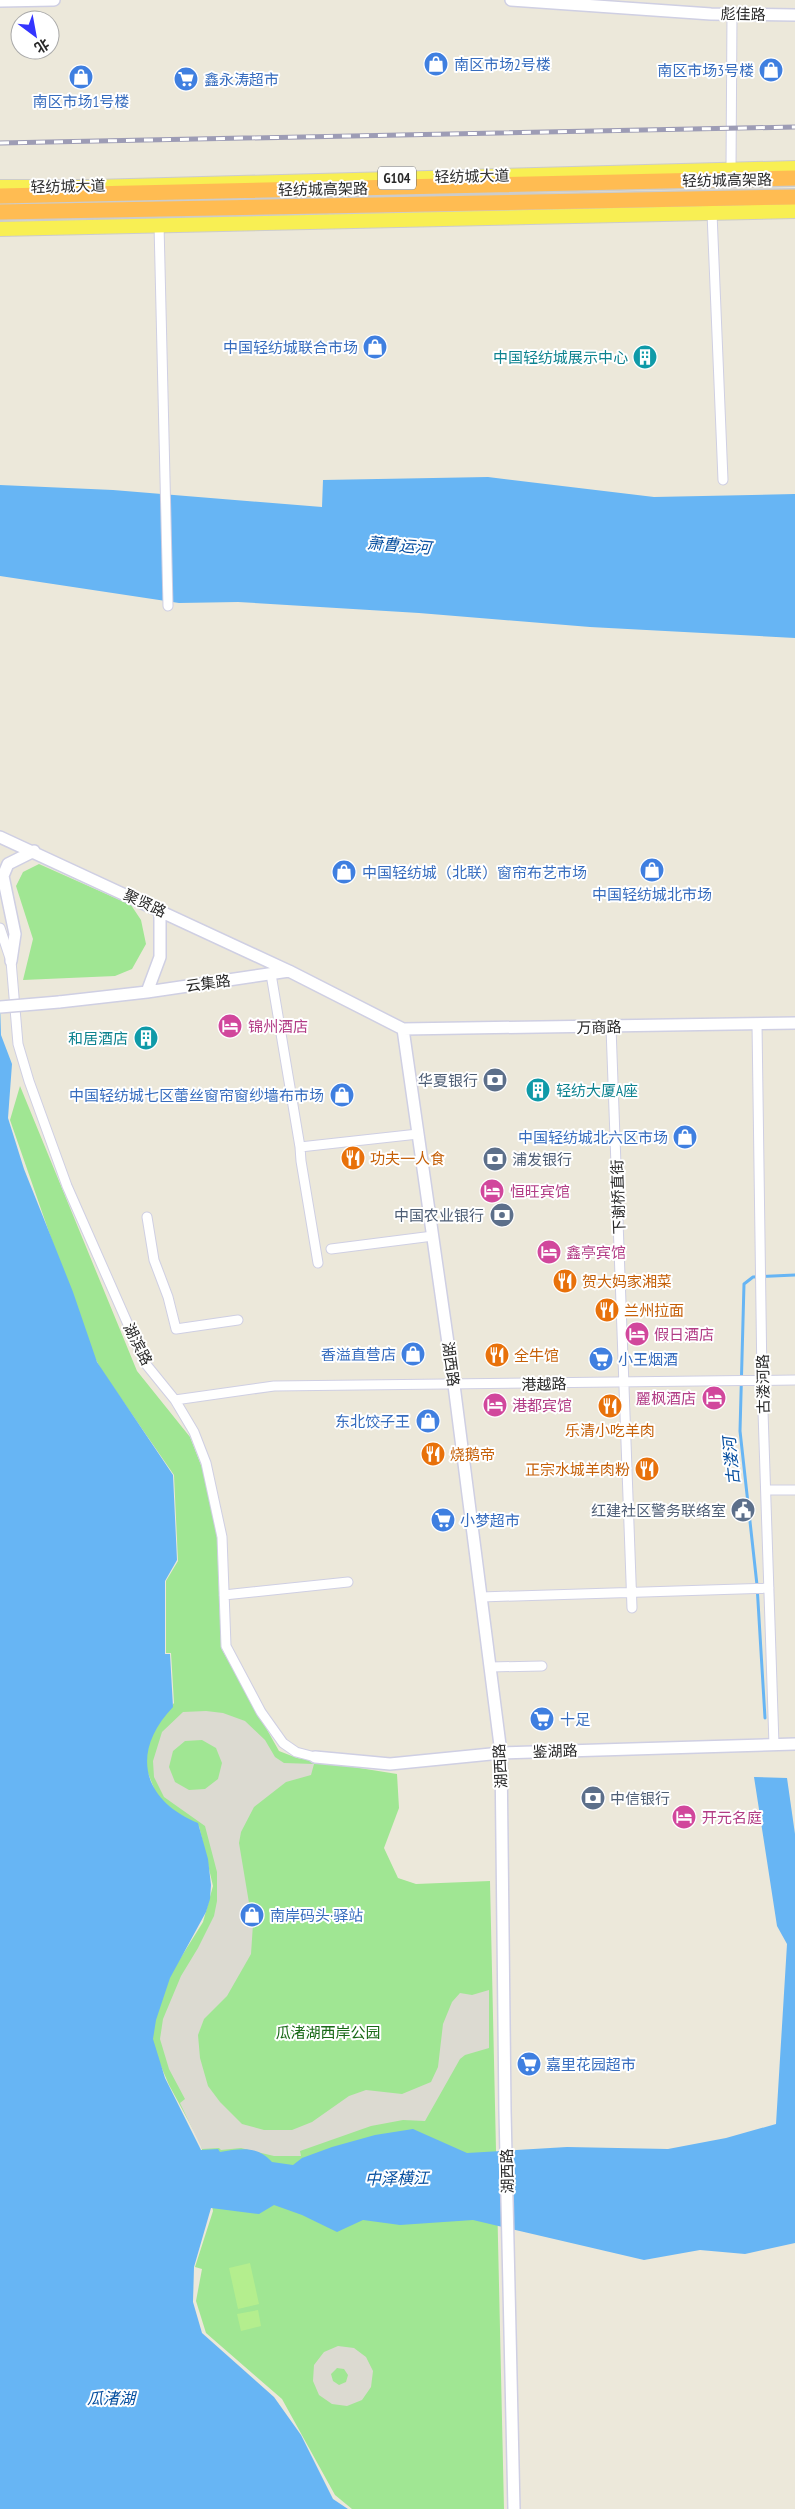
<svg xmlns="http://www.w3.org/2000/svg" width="795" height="2509" viewBox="0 0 795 2509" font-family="'PT Sans Narrow','Noto Sans SC',sans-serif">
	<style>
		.green { fill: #a0e693 }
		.pitch { fill: #b4ee8e }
		.plaza { fill: #dcdad1; fill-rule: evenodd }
		.water { fill: #67b5f4 }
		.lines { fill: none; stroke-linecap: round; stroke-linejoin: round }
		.stream { stroke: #67b5f4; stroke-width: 3 }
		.street-casing { stroke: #cfcfe3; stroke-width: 11 }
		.secondary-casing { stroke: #cfcfe3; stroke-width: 14 }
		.primary-casing { stroke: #ccc; stroke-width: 16 }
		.highway-casing { stroke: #ccc; stroke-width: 18 }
		.street { stroke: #fff; stroke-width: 9 }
		.secondary { stroke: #fff; stroke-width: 11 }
		.primary { stroke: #f8ef53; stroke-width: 14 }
		.highway { stroke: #ffbc52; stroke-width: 15 }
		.rail-casing { stroke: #9d9cb5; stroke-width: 5 }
		.rail { stroke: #fff; stroke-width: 3; stroke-dasharray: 9; stroke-linecap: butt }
		.secondary-bridge-casing { stroke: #cfcfe3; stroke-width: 14; stroke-linecap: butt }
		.secondary-bridge { stroke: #fff; stroke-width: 11 }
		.labels { text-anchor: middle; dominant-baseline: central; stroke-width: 4; stroke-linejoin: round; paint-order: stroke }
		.shield { fill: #fff; stroke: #696969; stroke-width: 1 }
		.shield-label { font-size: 14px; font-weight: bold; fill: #292929 }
		.street-label { font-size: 15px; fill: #292929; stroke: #fff }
		.shop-label { font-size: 15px; fill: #366cbe; stroke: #fff; text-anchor: start }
		.culture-label { font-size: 15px; fill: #0d838f; stroke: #fff; text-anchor: end }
		.hotel-label { font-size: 15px; fill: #b23c85; stroke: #fff; text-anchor: start }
		.service-label { font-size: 15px; fill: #4e5e75; stroke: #fff; text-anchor: end }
		.food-label { font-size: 15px; fill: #c56008; stroke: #fff; text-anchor: start }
		.park-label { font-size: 15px; fill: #186916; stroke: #fff }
		.water-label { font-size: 16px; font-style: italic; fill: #064fa0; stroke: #fff }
	</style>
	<rect width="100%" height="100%" fill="#ece8da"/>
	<!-- green -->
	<path class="green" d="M39 864 131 905 141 920 146 944 132 969 115 976 23 980 33 939 16 886 23 872Z
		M20 1086 137 1371 190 1437 206 1478 217 1538 221 1648 279 1751 297 1758 397 1774 399 1808 384 1848 398 1878 416 1884 490 1881 504 2509H352L335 2495 282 2399 206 2333 196 2301 202 2269 195 2267 213 2211 201 2144 169 2085 148 2036 168 1978 203 1922 213 1886 199 1826 181 1817 157 1796 144 1763 151 1730 174 1703 171 1653H166V1581L178 1561 174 1475 102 1371 89 1347 10 1120Z"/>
	<!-- pitch -->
	<path class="pitch" d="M250 2263 259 2304 238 2309 229 2268Z
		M258 2310 261 2326 241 2331 237 2314Z"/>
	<!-- plaza -->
	<path class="plaza" d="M206 1711 223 1713 245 1721 265 1740 275 1757 284 1763 314 1764 311 1775 286 1782 254 1807 241 1832 239 1843 249 1903V1910L244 1915 250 1924H253L251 1954 227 1996 204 2019 198 2035 200 2058 208 2086 220 2102 242 2124 264 2130H292L312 2122 349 2096 366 2090 402 2094 431 2082 438 2067 443 2024 452 2002 460 1993 472 1995 489 1990V2048L465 2055 460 2059 425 2121 403 2120 371 2126 300 2151 301 2156H274L241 2148 221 2150 219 2148 202 2149 180 2103 185 2099 169 2069 160 2039 163 2019 181 1976 198 1948 214 1916 217 1901V1872L205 1826 164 1797 154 1777 153 1761 162 1732 183 1712ZM202 1740 216 1748 222 1763 218 1779 205 1789 189 1790 175 1782 169 1767 173 1751 185 1741Z
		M338 2346 354 2348 366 2357 373 2371 371 2387 362 2400 347 2406 332 2404 319 2395 313 2381 314 2365 324 2352ZM337 2368 344 2369 348 2375 346 2382 339 2385 333 2381 331 2374Z"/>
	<!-- water -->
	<path class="water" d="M488 477 654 497 795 494V638L590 627 419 613 238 602 179 603 0 576V485L113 490 322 507 323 480Z
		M0 1003 1 1035 12 1064 8 1118 24 1169 73 1292 97 1362 173 1475 177 1560 165 1581V1654H170L173 1707C130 1752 142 1800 198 1823L208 1859 211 1885 210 1899 206 1912 170 1978 156 2020 153 2039 165 2078 201 2150 218 2149 220 2152C240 2149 257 2145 272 2162L293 2165 302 2158 332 2147 375 2135 413 2129 467 2153 567 2147 668 2149 726 2138 776 2124 787 1944 777 1926 754 1777 787 1778 795 1834V2243L745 2254 700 2250 644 2260 473 2220 400 2225 363 2220 337 2232 302 2215 274 2205 259 2214 211 2208 194 2267 193 2302 202 2333 274 2397 301 2435 333 2499 348 2509H0Z"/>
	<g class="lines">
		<!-- stream -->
		<path class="stream" d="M765 1718 757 1585 740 1431 744 1284 753 1277 795 1275"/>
		<defs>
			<path id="street" d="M731 169 732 14
				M712 213 723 480
				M159 224 168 606
				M0 928 11 961 18 1044 29 1081 67 1186 145 1363 175 1400 194 1432 206 1463 222 1537 226 1646 261 1712 283 1743 296 1752 315 1757
				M271 974 300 1147 418 1134
				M757 1024 762 1381 774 1745
				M611 1027 632 1608
				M300 1147 301 1161 318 1263
				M147 1217 154 1260 168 1297 176 1329 238 1320
				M331 1249 433 1236
				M175 1400 274 1386 795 1380
				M766 1490H795
				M224 1595 348 1582
				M481 1597 769 1588
				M490 1667 542 1666"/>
			<path id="secondary" d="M511 0 711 14 795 15
				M0 1 54 0
				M0 837 289 971 403 1029 795 1023
				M11 961 15 934 3 876 8 864 34 851
				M147 992 160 957V910
				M59 1002 147 992 289 971
				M403 1029 454 1385 501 1753 505 2111 514 2509
				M315 1757 390 1764 501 1753 795 1744"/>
			<path id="primary" d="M0 187H94L795 168
				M0 229 795 211"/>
			<path id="highway" d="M0 196 795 178
				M0 212 795 197"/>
		</defs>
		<!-- street casing -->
		<use href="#street" class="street-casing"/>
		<!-- secondary casing -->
		<use href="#secondary" class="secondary-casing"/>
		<!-- primary casing -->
		<use href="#primary" class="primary-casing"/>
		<!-- highway casing -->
		<use href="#highway" class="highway-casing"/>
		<!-- street -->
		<use href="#street" class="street"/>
		<!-- secondary -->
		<use href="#secondary" class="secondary"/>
		<!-- primary -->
		<use href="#primary" class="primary"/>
		<!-- highway -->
		<use href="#highway" class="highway"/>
		<defs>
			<path id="rail" d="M0 143 795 127"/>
		</defs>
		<!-- rail casing -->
		<use href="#rail" class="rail-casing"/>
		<!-- rail -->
		<use href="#rail" class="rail"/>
		<defs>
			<path id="secondary-bridge" d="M0 1007 59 1002"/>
		</defs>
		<!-- secondary-bridge casing -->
		<use href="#secondary-bridge" class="secondary-bridge-casing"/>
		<!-- secondary-bridge -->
		<use href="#secondary-bridge" class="secondary-bridge"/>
	</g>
	<!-- icons -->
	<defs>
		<symbol id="shop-disc" viewBox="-11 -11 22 22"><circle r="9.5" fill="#3f7fe0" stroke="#fff"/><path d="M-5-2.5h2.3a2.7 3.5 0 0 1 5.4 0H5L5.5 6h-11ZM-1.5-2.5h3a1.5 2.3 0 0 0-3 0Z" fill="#fff"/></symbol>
		<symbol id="supermarket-disc" viewBox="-11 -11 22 22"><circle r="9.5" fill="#3f7fe0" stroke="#fff"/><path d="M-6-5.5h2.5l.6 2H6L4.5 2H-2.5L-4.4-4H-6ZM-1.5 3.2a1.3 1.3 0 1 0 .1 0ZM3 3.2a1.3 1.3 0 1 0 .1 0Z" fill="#fff"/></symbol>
		<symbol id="building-disc" viewBox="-11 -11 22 22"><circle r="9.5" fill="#0f9aa8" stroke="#fff"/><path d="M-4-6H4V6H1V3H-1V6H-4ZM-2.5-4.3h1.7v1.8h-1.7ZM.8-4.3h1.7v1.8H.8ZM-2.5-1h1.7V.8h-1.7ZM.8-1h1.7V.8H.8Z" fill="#fff"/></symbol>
		<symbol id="hotel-disc" viewBox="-11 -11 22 22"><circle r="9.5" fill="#d1479c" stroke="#fff"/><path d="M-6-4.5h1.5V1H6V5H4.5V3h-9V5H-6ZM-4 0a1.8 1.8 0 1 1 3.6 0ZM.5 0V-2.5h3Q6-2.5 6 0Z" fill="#fff"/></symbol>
		<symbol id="bank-disc" viewBox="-11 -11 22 22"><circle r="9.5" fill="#5c6f8a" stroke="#fff"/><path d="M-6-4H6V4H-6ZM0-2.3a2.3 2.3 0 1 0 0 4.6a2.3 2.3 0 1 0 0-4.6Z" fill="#fff"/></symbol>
		<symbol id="restaurant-disc" viewBox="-11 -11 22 22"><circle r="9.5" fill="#e8710a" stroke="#fff"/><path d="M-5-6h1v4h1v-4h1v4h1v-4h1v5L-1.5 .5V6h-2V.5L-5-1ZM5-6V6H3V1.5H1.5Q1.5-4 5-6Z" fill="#fff"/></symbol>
		<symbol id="civic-disc" viewBox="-11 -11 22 22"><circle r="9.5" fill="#5c6f8a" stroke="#fff"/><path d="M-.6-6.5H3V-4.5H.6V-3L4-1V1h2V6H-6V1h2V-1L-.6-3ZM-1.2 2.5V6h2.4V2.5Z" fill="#fff"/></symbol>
	</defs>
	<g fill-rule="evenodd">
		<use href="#shop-disc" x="422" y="50" width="28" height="28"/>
		<use href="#shop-disc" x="757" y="56" width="28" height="28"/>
		<use href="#shop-disc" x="67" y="63" width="28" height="28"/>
		<use href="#supermarket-disc" x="172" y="65" width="28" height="28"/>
		<use href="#shop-disc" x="361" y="333" width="28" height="28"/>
		<use href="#building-disc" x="631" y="343" width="28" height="28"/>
		<use href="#shop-disc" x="638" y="856" width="28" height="28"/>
		<use href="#shop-disc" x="330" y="858" width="28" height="28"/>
		<use href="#hotel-disc" x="216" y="1012" width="28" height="28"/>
		<use href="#building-disc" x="132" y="1024" width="28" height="28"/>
		<use href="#bank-disc" x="481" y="1066" width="28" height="28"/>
		<use href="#building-disc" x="524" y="1076" width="28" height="28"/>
		<use href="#shop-disc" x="328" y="1081" width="28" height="28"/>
		<use href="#shop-disc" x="671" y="1123" width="28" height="28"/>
		<use href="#restaurant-disc" x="339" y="1144" width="28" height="28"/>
		<use href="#bank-disc" x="481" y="1145" width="28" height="28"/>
		<use href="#hotel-disc" x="478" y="1177" width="28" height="28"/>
		<use href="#bank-disc" x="488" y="1201" width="28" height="28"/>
		<use href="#hotel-disc" x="535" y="1238" width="28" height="28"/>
		<use href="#restaurant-disc" x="551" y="1267" width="28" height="28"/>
		<use href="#restaurant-disc" x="593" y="1296" width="28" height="28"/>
		<use href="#hotel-disc" x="623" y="1320" width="28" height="28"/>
		<use href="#shop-disc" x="399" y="1340" width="28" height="28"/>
		<use href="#restaurant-disc" x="483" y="1341" width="28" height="28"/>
		<use href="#supermarket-disc" x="587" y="1345" width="28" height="28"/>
		<use href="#hotel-disc" x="700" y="1384" width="28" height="28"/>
		<use href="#hotel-disc" x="481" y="1391" width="28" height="28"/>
		<use href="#restaurant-disc" x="596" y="1392" width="28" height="28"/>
		<use href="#shop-disc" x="414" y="1407" width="28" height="28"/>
		<use href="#restaurant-disc" x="419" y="1440" width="28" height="28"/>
		<use href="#restaurant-disc" x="633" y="1455" width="28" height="28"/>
		<use href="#civic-disc" x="729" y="1496" width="28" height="28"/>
		<use href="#supermarket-disc" x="429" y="1506" width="28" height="28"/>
		<use href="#supermarket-disc" x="528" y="1705" width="28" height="28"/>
		<use href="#bank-disc" x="579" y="1784" width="28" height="28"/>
		<use href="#hotel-disc" x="670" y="1803" width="28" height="28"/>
		<use href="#shop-disc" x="238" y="1901" width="28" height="28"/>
		<use href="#supermarket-disc" x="515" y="2050" width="28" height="28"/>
	</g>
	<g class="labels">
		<!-- shield labels -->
		<rect class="shield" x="378" y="166.5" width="38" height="23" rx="4"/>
		<g class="shield-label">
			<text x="397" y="178">G104</text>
		</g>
		<!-- street labels -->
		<g class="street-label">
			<text transform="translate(743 14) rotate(1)">彪佳路</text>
			<text transform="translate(472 176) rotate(-1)">轻纺城大道</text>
			<text transform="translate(727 180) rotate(-1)">轻纺城高架路</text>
			<text transform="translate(68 186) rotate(-1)">轻纺城大道</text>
			<text transform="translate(323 189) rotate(-1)">轻纺城高架路</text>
			<text transform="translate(145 903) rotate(25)">聚贤路</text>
			<text transform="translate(208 983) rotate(-8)">云集路</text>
			<text transform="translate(599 1027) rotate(-1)">万商路</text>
			<text transform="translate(618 1197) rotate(-92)">下谢桥直街</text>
			<text transform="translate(138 1344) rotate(63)">湖滨路</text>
			<text transform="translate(451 1364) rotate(82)">湖西路</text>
			<text transform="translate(544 1384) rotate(-1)">港越路</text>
			<text transform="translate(763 1384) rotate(-91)">古溇河路</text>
			<text transform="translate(555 1751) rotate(-2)">鉴湖路</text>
			<text transform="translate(500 1766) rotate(-93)">湖西路</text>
			<text transform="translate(507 2171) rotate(-91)">湖西路</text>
		</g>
		<!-- shop labels -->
		<g class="shop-label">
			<text x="454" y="64">南区市场2号楼</text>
			<text x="754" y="70" text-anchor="end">南区市场3号楼</text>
			<text x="204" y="79">鑫永涛超市</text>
			<text x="81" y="101" text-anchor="middle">南区市场1号楼</text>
			<text x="358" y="347" text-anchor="end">中国轻纺城联合市场</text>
			<text x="362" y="872">中国轻纺城（北联）窗帘布艺市场</text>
			<text x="652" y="894" text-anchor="middle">中国轻纺城北市场</text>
			<text x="324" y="1095" text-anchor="end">中国轻纺城七区蕾丝窗帘窗纱墙布市场</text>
			<text x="668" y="1137" text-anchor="end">中国轻纺城北六区市场</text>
			<text x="396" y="1354" text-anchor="end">香溢直营店</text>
			<text x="618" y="1359">小王烟酒</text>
			<text x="410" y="1421" text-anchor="end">东北饺子王</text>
			<text x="460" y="1520">小梦超市</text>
			<text x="560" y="1719">十足</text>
			<text x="270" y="1915">南岸码头·驿站</text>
			<text x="546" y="2064">嘉里花园超市</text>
		</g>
		<!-- culture labels -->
		<g class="culture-label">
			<text x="628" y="357">中国轻纺城展示中心</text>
			<text x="128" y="1038">和居酒店</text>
			<text x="556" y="1090" text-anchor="start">轻纺大厦A座</text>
		</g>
		<!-- hotel labels -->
		<g class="hotel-label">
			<text x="248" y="1026">锦州酒店</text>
			<text x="510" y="1191">恒旺宾馆</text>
			<text x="566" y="1252">鑫亭宾馆</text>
			<text x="654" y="1334">假日酒店</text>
			<text x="696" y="1398" text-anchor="end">麗枫酒店</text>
			<text x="512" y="1405">港都宾馆</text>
			<text x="702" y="1817">开元名庭</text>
		</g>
		<!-- service labels -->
		<g class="service-label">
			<text x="478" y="1080">华夏银行</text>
			<text x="512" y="1159" text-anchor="start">浦发银行</text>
			<text x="484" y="1215">中国农业银行</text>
			<text x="726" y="1510">红建社区警务联络室</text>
			<text x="610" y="1798" text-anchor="start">中信银行</text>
		</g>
		<!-- food labels -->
		<g class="food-label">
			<text x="370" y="1158">功夫一人食</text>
			<text x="582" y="1281">贺大妈家湘菜</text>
			<text x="624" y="1310">兰州拉面</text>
			<text x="514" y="1355">全牛馆</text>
			<text x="610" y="1430" text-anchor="middle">乐清小吃羊肉</text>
			<text x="450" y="1454">烧鹅帝</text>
			<text x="630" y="1469" text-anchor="end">正宗水城羊肉粉</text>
		</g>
		<!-- park labels -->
		<g class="park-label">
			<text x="328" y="2032">瓜渚湖西岸公园</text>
		</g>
		<!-- water labels -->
		<g class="water-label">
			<text transform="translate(399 545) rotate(5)">萧曹运河</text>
			<text transform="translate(731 1461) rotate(-96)">古溇河</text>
			<text transform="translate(397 2178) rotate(-1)">中泽横江</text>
			<text x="111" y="2398">瓜渚湖</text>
		</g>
	</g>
	<!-- north arrow -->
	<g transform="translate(35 35) rotate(148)"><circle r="24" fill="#ffffff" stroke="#a9a9a9"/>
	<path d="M0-4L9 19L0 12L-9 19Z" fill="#3435ff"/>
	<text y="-8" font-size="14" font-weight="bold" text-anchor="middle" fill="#292929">北</text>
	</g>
</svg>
